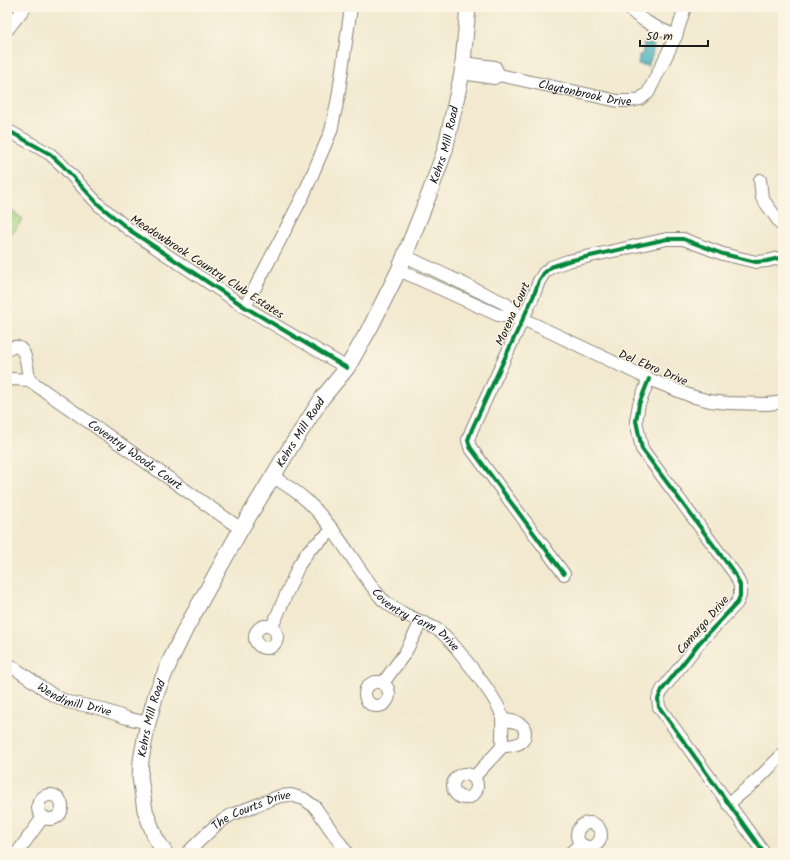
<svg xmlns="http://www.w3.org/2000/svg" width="790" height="860" viewBox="0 0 790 860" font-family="Kalam,sans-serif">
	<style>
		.garden { fill: #a3d483; stroke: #607850 }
		.water { fill: url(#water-waves); stroke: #30676c }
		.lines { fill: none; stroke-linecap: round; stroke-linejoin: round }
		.minor-casing { stroke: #888276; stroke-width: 14 }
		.major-casing { stroke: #888276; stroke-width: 17 }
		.minor { stroke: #fff; stroke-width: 12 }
		.major { stroke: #fff; stroke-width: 15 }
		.cycleway-casing { stroke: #fcf5e5; stroke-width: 6 }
		.cycleway { stroke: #00873e; stroke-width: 4 }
		.labels { text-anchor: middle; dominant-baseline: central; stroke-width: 3; stroke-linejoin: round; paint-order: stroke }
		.street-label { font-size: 12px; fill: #1c1c1c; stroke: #fcf5e5 }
	</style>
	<defs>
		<pattern id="water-waves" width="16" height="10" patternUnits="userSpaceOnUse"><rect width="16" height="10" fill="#43b2bd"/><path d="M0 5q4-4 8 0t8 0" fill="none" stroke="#379099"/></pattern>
	</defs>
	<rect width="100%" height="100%" fill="#fcf5e5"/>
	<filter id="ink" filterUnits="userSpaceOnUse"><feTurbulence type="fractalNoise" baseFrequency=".025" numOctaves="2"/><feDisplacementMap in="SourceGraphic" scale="8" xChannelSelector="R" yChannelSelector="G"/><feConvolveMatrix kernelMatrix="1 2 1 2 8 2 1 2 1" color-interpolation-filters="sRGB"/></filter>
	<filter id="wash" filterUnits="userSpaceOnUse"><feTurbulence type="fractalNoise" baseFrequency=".012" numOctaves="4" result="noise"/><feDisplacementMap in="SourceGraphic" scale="16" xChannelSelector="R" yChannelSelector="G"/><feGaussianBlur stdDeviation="0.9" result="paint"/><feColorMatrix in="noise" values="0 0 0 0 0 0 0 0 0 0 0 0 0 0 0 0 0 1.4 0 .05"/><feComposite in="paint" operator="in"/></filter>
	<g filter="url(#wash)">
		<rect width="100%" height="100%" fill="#f3e9d0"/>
		<!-- garden -->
		<path class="garden" d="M11 210 23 219 7 241V215Z"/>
		<!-- water -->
		<path class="water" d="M644 43 654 45 652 56 648 66 638 64 639 55H642Z"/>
	</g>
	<g filter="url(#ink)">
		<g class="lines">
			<defs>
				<g id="minor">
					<path d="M628 7C640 21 660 29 676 36"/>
					<path d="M7 30 25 7"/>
					<path d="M463 63 495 67 499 75"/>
					<path id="s1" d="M462 73 494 78 499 75 618 101H631L640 99 648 93 676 36 685 7"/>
					<path d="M7 130 50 154 62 165 99 205 131 231 245 307 347 368"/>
					<path d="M760 180 762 198 783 227"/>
					<path d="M405 256 506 304 523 319 649 379 691 396 710 401 728 403 768 404 783 402"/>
					<path d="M399 270 498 315 522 319"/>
					<path d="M245 307 304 194 331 131 338 98 351 7"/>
					<path d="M7 350C27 337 27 368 29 380"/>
					<path d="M649 379 639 404 636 421 642 449 735 574 740 585V596L737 603 700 642 662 690 658 699 659 707 764 853"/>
					<path id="s2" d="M7 381 12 379 29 380 241 529"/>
					<path id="s3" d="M273 477C285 484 296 491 306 500 337 528 355 567 382 599 401 616 417 618 438 630 450 637 497 699 501 713 504 723 501 736 502 747L474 777"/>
					<path d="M564 574 470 447 468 440 472 429 533 297 539 281 544 273 551 267 568 261 667 239H683L723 254 756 262 767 261 783 257"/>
					<circle cx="266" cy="637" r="11"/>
					<path d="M272 627 299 565 309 550 333 530"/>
					<path id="s4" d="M7 663 53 695 68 702 98 708 127 718 148 723"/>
					<circle cx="377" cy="694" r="12"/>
					<path d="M383 683 405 653 421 622"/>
					<path d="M502 720C511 721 525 721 525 733 525 737 524 740 521 742 517 746 508 745 502 747"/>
					<circle cx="465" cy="786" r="12"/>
					<circle cx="50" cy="807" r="12"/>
					<path d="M728 804 756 781 783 754"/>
					<circle cx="589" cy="835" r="12"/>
					<path d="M17 853 43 817"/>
					<path id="s5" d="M187 853 216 825 231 815 280 796 291 795 304 799 315 807 347 853"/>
					<path d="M570 853 581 844"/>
				</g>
				<g id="major">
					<path id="s6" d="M165 853 155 837 145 810 140 777 141 760 148 723 156 694 171 659 186 628 241 529 290 448 323 397 347 368 371 326 399 270 430 192 445 150 451 123 462 73 468 7"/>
				</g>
			</defs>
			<!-- minor casing -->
			<use href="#minor" class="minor-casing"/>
			<!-- major casing -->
			<use href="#major" class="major-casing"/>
			<!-- minor -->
			<use href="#minor" class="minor"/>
			<!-- major -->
			<use href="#major" class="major"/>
			<defs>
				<path id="cycleway" d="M7 130 50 154 62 165 99 205 131 231 245 307 347 368
					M649 379 639 404 636 421 642 449 735 574 740 585V596L737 603 700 642 662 690 658 699 659 707 764 853
					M564 574 470 447 468 440 472 429 533 297 539 281 544 273 551 267 568 261 667 239H683L723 254 756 262 767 261 783 257"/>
			</defs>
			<!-- cycleway casing -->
			<use href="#cycleway" class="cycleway-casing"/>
			<!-- cycleway -->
			<use href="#cycleway" class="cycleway"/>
		</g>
	</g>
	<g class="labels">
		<!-- street labels -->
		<g class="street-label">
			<text stroke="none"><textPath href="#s1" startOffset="126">Claytonbrook Drive</textPath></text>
			<text stroke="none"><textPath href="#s6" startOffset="789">Kehrs Mill Road</textPath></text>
			<text transform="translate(207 267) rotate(33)">Meadowbrook Country Club Estates</text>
			<text transform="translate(513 314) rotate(-66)">Morena Court</text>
			<text transform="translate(653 368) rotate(23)">Del Ebro Drive</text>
			<text stroke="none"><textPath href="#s6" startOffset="465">Kehrs Mill Road</textPath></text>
			<text stroke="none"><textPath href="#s2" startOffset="152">Coventry Woods Court</textPath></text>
			<text stroke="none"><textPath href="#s3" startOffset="205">Coventry Farm Drive</textPath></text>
			<text transform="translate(703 625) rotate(-49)">Camargo Drive</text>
			<text stroke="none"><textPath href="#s4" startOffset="78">Wendimill Drive</textPath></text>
			<text stroke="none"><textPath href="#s6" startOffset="141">Kehrs Mill Road</textPath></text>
			<text stroke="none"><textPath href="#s5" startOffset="79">The Courts Drive</textPath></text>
		</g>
	</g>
	<!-- margin -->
	<rect width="790" height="860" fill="none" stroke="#fcf5e5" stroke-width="24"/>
	<!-- scale -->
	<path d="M640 40v6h68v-6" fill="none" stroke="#1c1c1c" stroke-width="2"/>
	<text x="646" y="40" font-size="12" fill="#1c1c1c" stroke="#fcf5e5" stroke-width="3" paint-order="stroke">50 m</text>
</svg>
